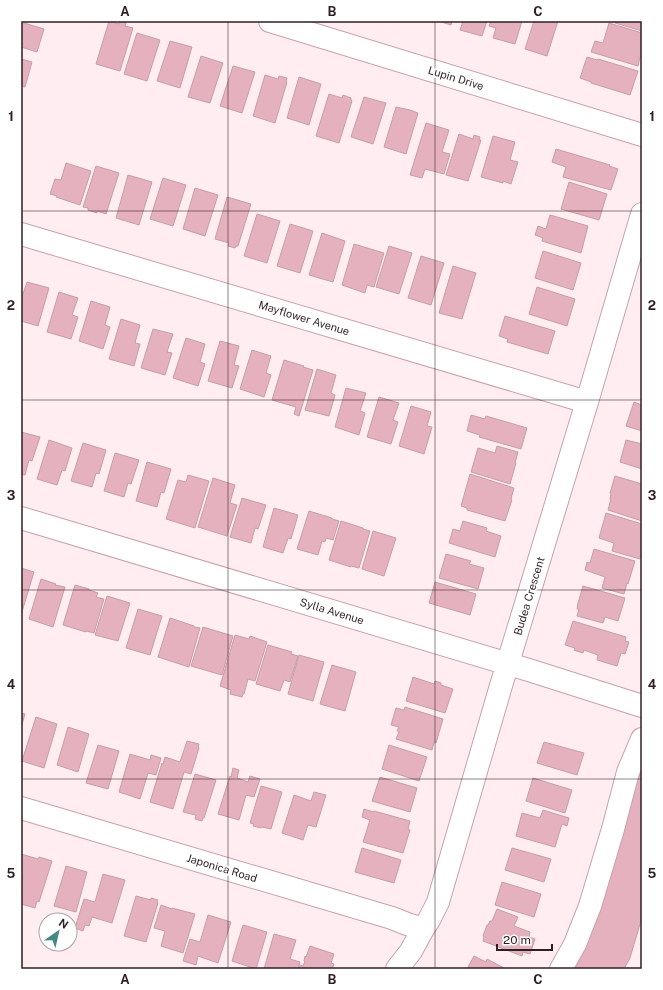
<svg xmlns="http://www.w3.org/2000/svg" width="663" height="990" viewBox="0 0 663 990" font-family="'Public Sans',sans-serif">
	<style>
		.building { fill: #e5b1be; stroke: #c69ea8 }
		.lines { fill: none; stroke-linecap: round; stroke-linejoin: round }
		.minor-casing { stroke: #c9a1ab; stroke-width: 24 }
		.minor { stroke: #fff; stroke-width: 22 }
		.grid { fill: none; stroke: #2f1f23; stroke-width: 1; stroke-opacity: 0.55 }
		.labels { text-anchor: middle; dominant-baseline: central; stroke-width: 4; stroke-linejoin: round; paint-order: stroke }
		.street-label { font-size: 11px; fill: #2f1f23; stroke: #fff }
		.neatline { fill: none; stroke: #2f1f23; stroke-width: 1.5 }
		.grid-label { font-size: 13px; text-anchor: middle; font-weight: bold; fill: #2f1f23 }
	</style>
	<rect width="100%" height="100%" fill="#ffedf1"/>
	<!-- building -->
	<path class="building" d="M109 21 119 24 120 21 126 23 125 26 133 28 120 71 96 64Z
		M438 21H452L451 25Z
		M463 21H487L482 36 460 30Z
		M491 21H522L515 44 493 38 496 28 489 26Z
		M534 21H558L547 56 525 49Z
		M615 21H642V31L615 23Z
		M21 22 44 29 37 52 21 47Z
		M609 23 642 33V57H640L638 66 591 52 595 41 603 43Z
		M137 33 160 40 147 81 124 74Z
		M170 41 192 47 180 88 157 81Z
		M201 56 223 63 210 103 188 97Z
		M587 57 597 60 598 59 638 71 630 95 591 83V82L580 78Z
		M21 59 32 62 25 87 21 86Z
		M233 66 255 72 242 113 220 106Z
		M265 75 278 79 279 76 287 78 286 81 287 82 275 123 253 116Z
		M299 77 321 84 309 125 287 118Z
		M329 94 342 98 343 95 351 98V100L352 101 339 143 316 136Z
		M364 97 386 103 373 144 351 137Z
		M396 107 410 110 418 113 406 154 384 147Z
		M426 123 449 130 442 152 450 154 444 174 425 169 422 178 410 175Z
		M459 134 473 139 474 135 480 137 479 140H481L468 181 446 175Z
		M493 136 515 142 510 160 518 162 511 184 503 181V183L481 177Z
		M556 149 610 165 609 166 618 169 611 190 563 177 566 167 552 162Z
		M66 163 91 171 80 205 56 197 57 196 50 194 55 179 61 180Z
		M96 166 119 173 106 214 97 211V213L88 210V208L83 207Z
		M128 175 152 182 139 225 116 218Z
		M163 178 186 185 173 226 150 219Z
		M569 182 607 194 599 220 561 209Z
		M195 188 218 195 205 236 183 229Z
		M227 197 251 204 238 246H236L235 248 228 246 229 243 215 239Z
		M257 214 280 221 267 263 244 256Z
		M550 215 588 226 581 253 542 241 543 238 535 235 538 226 546 229Z
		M290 224 313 231 300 273 277 266Z
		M322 233 345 241 333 282 309 275Z
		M354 244 384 253 374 287 367 285 365 293 342 285Z
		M389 246 412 253 399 294 376 287Z
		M543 251 581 263 573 290 535 278Z
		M421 256 444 263 431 305 408 298Z
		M453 266 476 273 462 319 439 313Z
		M27 282 49 288 38 326 21 321V300Z
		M537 287 575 299 567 326 529 314Z
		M59 292 78 298 72 315 78 317 71 339 47 332Z
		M91 301 110 307 105 325 110 327 103 349 79 341Z
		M505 316 555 331 548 354 507 342 508 339 499 336Z
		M121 319 140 325 135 343 140 344 134 366 109 359Z
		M153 329 173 334 167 352 172 353 165 375 141 368Z
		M186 338 205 344 200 362 205 364 198 386 173 378Z
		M220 341 239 346 234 365 239 366 232 388 208 381Z
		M252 350 271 356 266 373 271 375 264 397 240 389Z
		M284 360 304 366 303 367 313 370 299 416 294 414 296 407 272 400Z
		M317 369 336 375 331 393 335 395 329 416 305 410Z
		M346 388 366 393 360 411 365 413 359 435 335 427Z
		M379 397 399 403 393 420 398 422 391 444 367 437Z
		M634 402 642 405V431L626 426Z
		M411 406 431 412 427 426 432 427 424 454 399 446Z
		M471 415 485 419 486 416 527 428 521 449 479 437 480 435 467 431Z
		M21 432 40 437 32 461 29 460 25 475 21 474Z
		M49 440 72 448 65 471 62 470 57 485 37 479Z
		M626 440 642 444V469L620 462Z
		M83 443 106 450 99 474 96 473 92 487 71 481Z
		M497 446 518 452 515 463H516L510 484 471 472 478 448 495 453Z
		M115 453 139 460 131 484 128 483 124 497 104 491Z
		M147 462 171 469 164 493 161 492 157 507 136 501Z
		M470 474 514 488 511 499 512 500 505 521 467 510V508L461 506Z
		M188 475 209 481 195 528 166 519 178 480 186 482Z
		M615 476 642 484V521L608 510 611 499H610L611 494 610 493Z
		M213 478 235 485 230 503 237 505 227 536 198 527Z
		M242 498 266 505 258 529 255 528 251 543 230 537Z
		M274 508 298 515 291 539 288 538 283 553 263 547Z
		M309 511 332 518V519L339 521 333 540 326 538 325 542 322 541 318 555 297 549Z
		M606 513 642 524V552L640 559 612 551 614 543 599 538Z
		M341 521 363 528V529L370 531 359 568 351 566V567L329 560Z
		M463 521 487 528 486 531 501 536 495 557 449 543 453 529 460 531Z
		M373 531 396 538 384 576 362 569Z
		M594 549 635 561 628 584 627 583 624 594 602 588 605 577 585 570 587 562 590 563Z
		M446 554 471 561 469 564 484 568 478 589 439 578Z
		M21 568 34 572 21 615Z
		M41 579 56 584 55 585 65 587 53 627 29 619Z
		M435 582 476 594 470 615 429 603Z
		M75 585 89 589V590L98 593 96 597 104 599 94 633 86 631V632L63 625Z
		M583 586 625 598 618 621 605 617 603 623 577 616 579 609H577L578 603Z
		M107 596 130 603 118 641 95 635Z
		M138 609 162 616 150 655 126 648Z
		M170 618 194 626V627L200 628 189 667 158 657Z
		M573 621 626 637 625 641 629 642 625 654 621 653 617 666 597 660 598 655 584 650 583 653 574 650 575 648 565 645Z
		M203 627 233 636 222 675 191 666Z
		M235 635 249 639 250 636 267 642 255 681 248 679 244 694H243L242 697 230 694 231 690 220 686Z
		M268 645 292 652 291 654 298 656 290 682 284 680 280 691 256 684Z
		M299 655 324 662 313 701 288 694Z
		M332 665 356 672 345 711 320 704Z
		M413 677 434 684 435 681 441 683V685L453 689 445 713 406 701Z
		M405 707 443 719 436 743 434 742 432 750 396 739 399 732 397 731 399 727 391 725 396 708 404 710Z
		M21 713 25 714 21 728Z
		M36 717 57 724 44 768 22 761Z
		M68 727 89 734 78 772 57 765Z
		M187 741 199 744 198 747 199 748 191 774 184 772 173 809 150 802 162 763 163 764 165 757 180 762Z
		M544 742 584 753 577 775 537 763Z
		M98 745 119 751 108 789 86 783Z
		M389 745 427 757 419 781 382 769Z
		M130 754 150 760 151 755 161 758 156 775 148 773 140 799 119 792Z
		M233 768 239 770 237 778 248 782 250 776 260 779 254 797 246 795 239 820 218 814 230 776 231 777Z
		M195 774 216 780 204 818H203L202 821 195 819 196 815 183 812Z
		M639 774 642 775V917L630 958 624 969H574L589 938Z
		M380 777 417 788 410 812 372 801Z
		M533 778 572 790 565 813 526 801Z
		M261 786 282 792 271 829 262 827 261 828 253 826 254 824 250 823Z
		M314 792 326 795 316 827 308 825 303 840 282 833 294 795 311 801Z
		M364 809 374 812V811L410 821 408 829 410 830 403 853 363 842 370 820 362 817Z
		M543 810 569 818 567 826 562 824 555 847 516 836 522 813 540 818Z
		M362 848 401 860 394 883 355 872Z
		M512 848 551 859 544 882 505 870Z
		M21 854 38 859 39 857 52 861 39 902 37 901 35 908 21 904V884L23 876H21Z
		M66 866 87 872 76 912 54 906Z
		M103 874 125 880 112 923 92 917 89 926 85 925 83 931 75 928 84 899 95 902Z
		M502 882 541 894 534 917 495 905Z
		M136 896 151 900V898L158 900 157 902 158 903 146 942 124 936Z
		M161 905 172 909V908L195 914 183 953 161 946 165 931 154 928Z
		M497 909 518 917 514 926 530 932 529 937 535 939 530 954 523 952 522 956 483 941 484 937 483 936 487 925H488L490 921H492Z
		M208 915 231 922 218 963 198 956 196 965 183 961 190 939 200 942Z
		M243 925 267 932 256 969 232 961Z
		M274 934 296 940 290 959 300 962 298 969H264Z
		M310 946 334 954 331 963 334 964 332 969H299L300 965 303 966 305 961H304L305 956 306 957Z
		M474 956 486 962 487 959 506 969H467Z"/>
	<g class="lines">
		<defs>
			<path id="minor" d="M270 21 642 135
				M21 234 587 402
				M21 518 532 671 642 706
				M21 808 392 918 407 924 423 929
				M397 969 411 951 423 929 429 920 438 902 500 689 587 402 642 214
				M561 969 575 944 590 906 613 829 628 772 642 739"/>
		</defs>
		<!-- minor casing -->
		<use href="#minor" class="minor-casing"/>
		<!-- minor -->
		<use href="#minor" class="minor"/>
	</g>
	<!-- grid -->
	<path class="grid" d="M228 21V969M435 21V969M21 211H642M21 400H642M21 590H642M21 779H642"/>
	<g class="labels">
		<!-- street labels -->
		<g class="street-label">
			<text transform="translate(456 78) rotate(17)">Lupin Drive</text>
			<text transform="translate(304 318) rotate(17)">Mayflower Avenue</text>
			<text transform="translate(529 596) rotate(-73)">Budea Crescent</text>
			<text transform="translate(332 611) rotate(17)">Sylla Avenue</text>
			<text transform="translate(222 868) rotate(17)">Japonica Road</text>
		</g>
	</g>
	<!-- border -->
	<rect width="663" height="990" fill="none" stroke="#ffffff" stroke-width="44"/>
	<!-- north arrow -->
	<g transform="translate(58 932) rotate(34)"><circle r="19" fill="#ffffff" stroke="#aca5a7"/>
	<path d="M0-3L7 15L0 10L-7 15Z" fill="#428a85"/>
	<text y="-6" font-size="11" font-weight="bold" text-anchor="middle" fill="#2f1f23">N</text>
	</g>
	<!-- scale -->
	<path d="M497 944v6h55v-6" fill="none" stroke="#2f1f23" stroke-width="2"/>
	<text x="503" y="944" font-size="12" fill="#2f1f23" stroke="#ffffff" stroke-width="3" paint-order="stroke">20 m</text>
	<rect x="22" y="22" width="619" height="946" class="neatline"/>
	<g class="grid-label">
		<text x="125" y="16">A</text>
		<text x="332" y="16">B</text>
		<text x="538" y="16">C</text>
		<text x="11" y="121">1</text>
		<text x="652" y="121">1</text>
		<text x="11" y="310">2</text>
		<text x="652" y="310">2</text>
		<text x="11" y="500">3</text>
		<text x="652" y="500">3</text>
		<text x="11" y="689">4</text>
		<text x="652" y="689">4</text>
		<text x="11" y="878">5</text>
		<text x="652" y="878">5</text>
		<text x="125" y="984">A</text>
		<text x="332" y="984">B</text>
		<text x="538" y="984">C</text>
	</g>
</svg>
